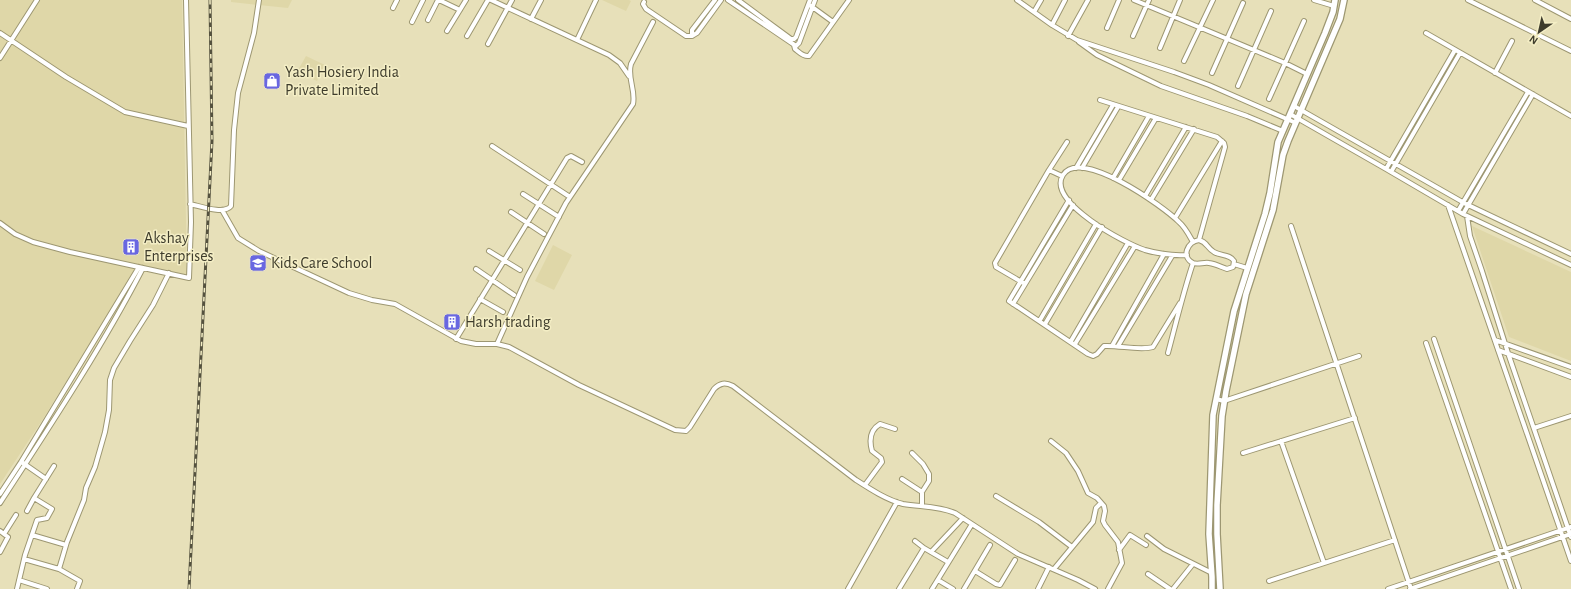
<svg xmlns="http://www.w3.org/2000/svg" width="1571" height="589" viewBox="0 0 1571 589" font-family="'Alegreya Sans',sans-serif">
	<style>
		.built { fill: #dfd7a8 }
		.lines { fill: none; stroke-linecap: round; stroke-linejoin: round }
		.street-casing { stroke: #9d9772; stroke-width: 6 }
		.secondary-casing { stroke: #9d9772; stroke-width: 8 }
		.street { stroke: #fff; stroke-width: 4 }
		.secondary { stroke: #fff; stroke-width: 5.5 }
		.rail-casing { stroke: #54513e; stroke-width: 3 }
		.rail { stroke: #f4eec5; stroke-width: 1.5; stroke-dasharray: 4.5; stroke-linecap: butt }
		.labels { text-anchor: middle; dominant-baseline: central; stroke-width: 3; stroke-linejoin: round; paint-order: stroke }
		.poi-label { font-size: 16px; fill: #3e3c2c; stroke: #f4eec5; text-anchor: start }
	</style>
	<rect width="100%" height="100%" fill="#e7e0b9"/>
	<!-- built -->
	<path class="built" d="M0 0H182L187 276 138 265 43 419 0 484Z
		M231 0H292L288 8 231 2Z
		M602 0H629L631 1 626 11Z
		M306 56 325 65 317 81 297 72Z
		M1472 226 1571 272V361L1509 337Z
		M553 245 572 255 554 290 535 281Z"/>
	<g class="lines">
		<defs>
			<path id="street" d="M439 0 460 10
				M491 0 609 55 620 63 629 76
				M715 0 692 30V36L697 33 721 0
				M728 0 796 46 799 43 815 0
				M738 0 791 39H794L796 37 810 0
				M1017 0 1052 25 1077 40 1174 72 1209 85 1296 123
				M1134 0 1285 63 1307 74
				M1314 0 1334 6
				M1468 0 1571 51
				M1535 0 1571 19
				M644 2 643 4 646 9 686 36H692
				M811 6 833 22
				M393 8 397 0
				M1034 12 1041 0
				M531 19 541 0
				M428 20 438 0
				M412 22 423 0
				M1052 25 1065 0
				M1107 28 1119 0
				M447 31 466 0
				M0 33 66 77 125 112 188 126
				M1426 33 1571 116
				M467 36 488 0
				M1068 36 1088 0
				M1133 36 1149 0
				M577 40 596 0
				M1079 42 1097 55 1161 86 1247 116 1283 131
				M488 44 512 0
				M794 45 795 49C799 52 803 57 809 56L849 0
				M1160 48 1180 0
				M0 58 37 0
				M1184 61 1213 0
				M1212 73 1243 3
				M1495 73 1512 41
				M1238 86 1271 11
				M1269 99 1304 21
				M1100 100 1217 137 1224 143 1225 147 1199 240
				M1294 106 1466 204 1571 254
				M1290 114 1386 169 1463 214 1571 265
				M492 146 570 197
				M1076 168 1113 105
				M1082 168 1118 107
				M1386 169 1455 50
				M1049 170 1067 142
				M1391 172 1460 53
				M1113 178 1149 116
				M1119 180 1156 118
				M523 194 559 217
				M1145 196 1186 127
				M1069 200 1009 301 1088 354 1093 356 1097 354 1104 346C1119 345 1140 351 1153 347L1180 303
				M1151 200 1194 129
				M190 204C200 206 224 215 231 206L234 130 238 93 254 33 259 0
				M1448 205 1571 561
				M222 210 238 238 259 251 349 293 372 300 395 304 461 341 476 344H497L509 347 579 385 675 430 686 431 690 427 714 389C720 383 725 382 733 386L856 480C870 489 887 500 903 504 921 507 938 506 955 513L1018 554 1078 580 1095 589
				M1458 211 1528 92
				M511 212 544 234
				M1463 214 1533 94
				M1467 216 1470 236 1482 271 1508 353 1571 537
				M1175 218 1222 141
				M0 223 15 234 33 242 70 252 189 278 191 222 186 0
				M1291 226 1411 589
				M1199 240C1207 242 1207 248 1214 252 1220 256 1230 254 1234 261L1233 267 1227 269C1221 267 1216 264 1209 263 1204 262 1198 265 1193 263 1181 257 1187 242 1199 240Z
				M489 251 520 270
				M1187 255C1172 256 1159 254 1145 250 1126 244 1046 202 1063 175 1080 147 1163 206 1179 222 1185 227 1189 235 1193 242
				M1234 264 1247 268
				M476 269 514 295
				M1025 284 996 267 995 263 1049 170 1062 176
				M480 299 503 312
				M1013 304 1073 205
				M1040 320 1096 224
				M1045 324 1102 227
				M456 339 567 158 571 156 582 162
				M1434 339 1519 589
				M1495 340 1571 367
				M1071 341 1128 243
				M1426 343 1511 589
				M497 344 527 277 566 203 633 104C636 90 627 78 631 64L653 22
				M1075 344 1135 246
				M1112 346 1164 254
				M1118 346 1172 256
				M1498 350 1571 377
				M1168 353C1176 323 1183 293 1193 263
				M1216 399 1224 401 1359 356
				M1534 428 1571 416
				M1051 441 1066 453 1078 471 1088 493 1097 498 1104 506 1105 511 1103 521 1105 525 1118 542 1122 563 1108 589
				M1281 441 1324 563
				M912 453 923 464 929 474V481L922 492V506
				M1243 453 1355 418
				M23 463 46 479
				M902 479 922 492
				M865 485 882 462 881 458 872 451C869 440 870 430 880 424L895 429
				M0 494 21 462 139 267
				M996 496 1039 522 1072 547
				M0 503C50 426 101 349 143 268
				M27 511 34 498
				M0 531 8 537 0 552
				M4 534 16 515
				M32 535 66 545
				M1147 536 1164 549 1212 573
				M915 541 924 548 948 562
				M1119 550 1130 535 1146 545
				M931 552 963 518
				M24 559 59 569 67 542 84 500 86 488 95 467 105 432 109 410 110 380 114 368 130 341 153 305 169 273
				M59 569 80 581 77 589
				M1054 569 1093 522 1096 508 1101 503
				M975 571 996 584 1000 585 1015 560
				M1148 574 1170 589
				M19 580 47 589
				M938 580 953 589
				M1269 581 1395 540
				M17 589 25 555 37 520 47 518 52 509 34 498 54 466
				M848 589 897 502
				M899 589 924 548
				M932 589 972 524
				M964 589 990 545
				M1038 589 1049 567
				M1173 589 1193 564
				M1388 589 1571 527
				M1410 589 1571 534"/>
			<path id="secondary" d="M1212 589V577L1209 534 1213 415 1234 311 1265 214 1270 193 1278 142 1325 33 1333 12 1335 0
				M1220 589 1217 534V505L1222 416 1226 391 1246 294 1273 210 1283 155 1288 141 1340 19 1344 0"/>
		</defs>
		<!-- street casing -->
		<use href="#street" class="street-casing"/>
		<!-- secondary casing -->
		<use href="#secondary" class="secondary-casing"/>
		<!-- street -->
		<use href="#street" class="street"/>
		<!-- secondary -->
		<use href="#secondary" class="secondary"/>
		<defs>
			<path id="rail" d="M189 589 212 141 210 0"/>
		</defs>
		<!-- rail casing -->
		<use href="#rail" class="rail-casing"/>
		<!-- rail -->
		<use href="#rail" class="rail"/>
	</g>
	<!-- icons -->
	<defs>
		<symbol id="shop-square" viewBox="-11 -11 22 22"><rect x="-9" y="-9" width="18" height="18" rx="4" fill="#6967e1" stroke="#f4eec5"/><path d="M-5-2.5h2.3a2.7 3.5 0 0 1 5.4 0H5L5.5 6h-11ZM-1.5-2.5h3a1.5 2.3 0 0 0-3 0Z" fill="#fff"/></symbol>
		<symbol id="building-square" viewBox="-11 -11 22 22"><rect x="-9" y="-9" width="18" height="18" rx="4" fill="#6967e1" stroke="#f4eec5"/><path d="M-4-6H4V6H1V3H-1V6H-4ZM-2.5-4.3h1.7v1.8h-1.7ZM.8-4.3h1.7v1.8H.8ZM-2.5-1h1.7V.8h-1.7ZM.8-1h1.7V.8H.8Z" fill="#fff"/></symbol>
		<symbol id="school-square" viewBox="-11 -11 22 22"><rect x="-9" y="-9" width="18" height="18" rx="4" fill="#6967e1" stroke="#f4eec5"/><path d="M0-5L7-2L0 1L-7-2ZM-4 1L0 2.5L4 1V4Q0 6-4 4Z" fill="#fff"/></symbol>
	</defs>
	<g fill-rule="evenodd">
		<use href="#shop-square" x="262" y="71" width="20" height="20"/>
		<use href="#building-square" x="121" y="237" width="20" height="20"/>
		<use href="#school-square" x="248" y="253" width="20" height="20"/>
		<use href="#building-square" x="442" y="312" width="20" height="20"/>
	</g>
	<g class="labels">
		<!-- poi labels -->
		<g class="poi-label">
			<text x="285" y="72">Yash Hosiery India<tspan x="285" dy="18">Private Limited</tspan></text>
			<text x="144" y="238">Akshay<tspan x="144" dy="18">Enterprises</tspan></text>
			<text x="271" y="263">Kids Care School</text>
			<text x="465" y="322">Harsh trading</text>
		</g>
	</g>
	<!-- north arrow -->
	<g transform="translate(1539 32) rotate(214)" stroke="#f4eec5" stroke-width="3" paint-order="stroke">
	<path d="M0-3L7 15L0 10L-7 15Z" fill="#3e3c2c"/>
	<text y="-6" font-size="11" font-weight="bold" text-anchor="middle" fill="#3e3c2c">N</text>
	</g>
</svg>
